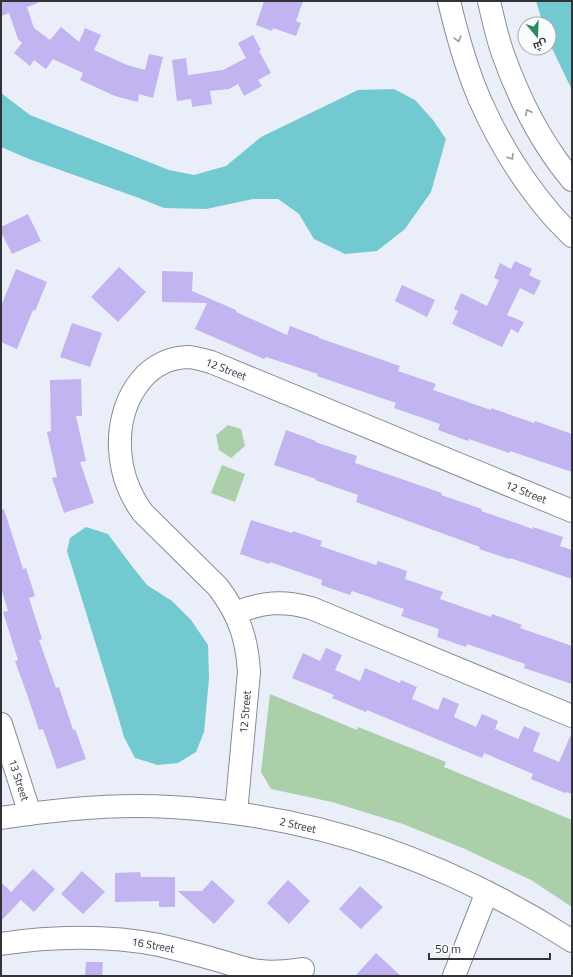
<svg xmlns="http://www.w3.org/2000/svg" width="573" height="977" viewBox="0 0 573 977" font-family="'Titillium Web',Cairo,sans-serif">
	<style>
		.green { fill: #aacfa9 }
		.water { fill: #73c9d0 }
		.building { fill: #c1b4f0 }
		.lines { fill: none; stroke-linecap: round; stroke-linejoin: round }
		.minor-casing { stroke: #888c96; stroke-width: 24 }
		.minor { stroke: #fff; stroke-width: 22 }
		.oneway { stroke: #98999b }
		.labels { text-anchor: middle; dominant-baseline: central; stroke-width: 3; stroke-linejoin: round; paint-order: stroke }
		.street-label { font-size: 11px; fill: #313337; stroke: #fafbfd }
	</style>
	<rect width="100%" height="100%" fill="#e9eef9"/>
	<!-- green -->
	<path class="green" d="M228 425 241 429 245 446 231 458 219 450 216 435Z
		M222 465 245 474 235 502 211 493Z
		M270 694 357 730 358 727 446 762 444 767 572 820V907L531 880 465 849 403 824 332 802 271 789 261 772Z"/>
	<!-- water -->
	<path class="water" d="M536 1H572V90L549 42V24H543Z
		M394 89 415 100 433 120 446 139 431 192 405 229 377 251 345 254 314 239 299 214 278 199H253L206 209 164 208 139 198 29 159 1 147V93L30 115 169 170 194 175 226 166 261 137 358 90Z
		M86 527 108 534 131 565 147 585 172 601 191 620 208 645 209 679 204 732 196 752 178 763 158 765 135 758 124 737 118 716 67 551 70 538Z"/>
	<!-- building -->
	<path class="building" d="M1 1H37L38 3 27 7 34 28 50 40 61 27 79 42 85 28 101 35 94 50 127 65 145 70 149 54 163 57 153 98 139 94 138 102 115 96 80 80 83 73 53 59 46 69 34 60 30 66 14 53 22 43 18 39 9 13 1 16Z
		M264 1H303L296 21 301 23 296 36 273 28 272 31 256 25Z
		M253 35 261 50 259 51 271 73 258 80 262 86 244 96 238 84 229 89 210 91 212 104 192 107 191 99 177 101 172 60 186 58 188 75 223 70 246 58 238 43Z
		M28 214 41 241 12 254 1 232V227Z
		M515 261 532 269 529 275 541 281 534 295 520 288 507 315 524 322 518 333 511 329 502 347 452 324 458 311 454 309 461 293 487 306 499 280 494 278 500 263 511 269Z
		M119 267 146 292 118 322 91 297Z
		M16 269 47 282 35 311 33 310 17 349 1 342V306Z
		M162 271 193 272 192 291 236 310V312L287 335 290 326 319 337V338L400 366 398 371 436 384 433 390 491 410V408L534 423 535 421 572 434V472L510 451 509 453 469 439 468 441 438 430 440 424 394 408 396 403 317 376 318 374 266 357 264 359 195 329 207 303 162 302Z
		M402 285 435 300 427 317 395 301Z
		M72 323 102 333 90 367 60 357Z
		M81 379 82 416H76L86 461 80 462 94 503 64 513 52 478 57 477 47 432 51 431 50 380Z
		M286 430 316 441 315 442 357 456 355 463 442 493 441 495 482 509 481 511 533 529V527L563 537 560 546 572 550V579L510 558 509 559 479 549 480 547 356 502 358 495 315 480 316 479 274 465Z
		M4 509 23 569 26 568 35 596 29 598 42 639 39 640 56 688 59 687 73 730 75 729 86 759 57 769 43 729 39 730 28 697 15 661 18 660 3 612 8 611 1 588V510Z
		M251 520 292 533 293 531 322 541 320 546 376 565 378 561 407 571 405 579 443 592 440 599 491 617 492 614 522 625 520 628 572 646V684L524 668 525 664 467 644 466 647 437 637 439 629 401 616 404 609 352 591 350 595 321 585 322 580 270 562 269 564 240 554Z
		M326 648 342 655 335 670 360 681 365 668 400 683 401 680 417 687 412 699 438 710 443 697 459 704 454 717 476 727 482 714 498 721 495 729 518 739 524 726 540 733 533 751 559 762 572 732V794L566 792 565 793 531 779 533 774 484 753 482 758 367 710 366 712 332 698 334 695 292 678 303 653 320 661Z
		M33 869 55 889 34 912 21 900 1 921V882L11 892Z
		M82 871 105 892 83 914 61 894Z
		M140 872 141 877H175V907H159V901L115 902V873Z
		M212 880 235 901 214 924 178 891H202Z
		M288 880 310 901 289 924 267 903Z
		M360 886 383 907 361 929 339 909Z
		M376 953 401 976H355Z
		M86 962H103L102 976H85Z"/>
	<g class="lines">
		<defs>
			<path id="minor" d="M449 1C457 35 466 68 480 100 498 141 522 180 551 214 558 222 565 229 572 236
				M489 1C493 19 497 37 503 54 519 99 541 143 572 180
				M235 613C263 602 282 600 311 608L572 716
				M1 724 30 814
				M236 813 249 672C247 638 239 615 218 587L143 513C129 494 121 472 120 448 118 406 141 359 187 357 195 357 203 360 211 362L572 511
				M1 818C46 811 91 806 136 806 164 806 191 808 218 811 345 825 465 872 572 941
				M1 944C51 936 109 935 159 945 181 950 203 956 224 962 236 966 248 970 260 971 275 973 288 971 303 969
				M454 976 487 892"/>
		</defs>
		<!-- minor casing -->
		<use href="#minor" class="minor-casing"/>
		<!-- minor -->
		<use href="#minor" class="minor"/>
	</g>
	<!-- one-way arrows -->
	<defs><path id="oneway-chevron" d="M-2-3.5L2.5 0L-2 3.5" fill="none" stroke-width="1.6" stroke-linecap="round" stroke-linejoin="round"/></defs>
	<g class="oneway">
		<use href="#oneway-chevron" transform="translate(458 39) rotate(74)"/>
		<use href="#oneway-chevron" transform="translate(528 112) rotate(-117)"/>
		<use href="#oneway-chevron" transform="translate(511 157) rotate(58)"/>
	</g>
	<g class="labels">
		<!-- street labels -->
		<g class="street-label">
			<text transform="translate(226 369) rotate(21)">12 Street</text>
			<text transform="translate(526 492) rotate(22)">12 Street</text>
			<text transform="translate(245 712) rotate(-85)">12 Street</text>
			<text transform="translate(19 780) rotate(72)">13 Street</text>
			<text transform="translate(298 825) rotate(13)">2 Street</text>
			<text transform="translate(153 945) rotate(10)">16 Street</text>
		</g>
	</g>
	<!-- border -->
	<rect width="573" height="977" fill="none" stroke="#313337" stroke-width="4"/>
	<!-- north arrow -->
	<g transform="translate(537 36) rotate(161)"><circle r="19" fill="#fafbfd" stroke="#aaabae"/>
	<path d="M0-3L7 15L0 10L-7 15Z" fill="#2c8960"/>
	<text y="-6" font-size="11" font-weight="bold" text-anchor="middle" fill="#313337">ش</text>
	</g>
	<!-- scale -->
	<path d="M429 953v6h121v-6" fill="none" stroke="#313337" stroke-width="2"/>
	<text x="435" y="953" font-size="12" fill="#313337" stroke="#fafbfd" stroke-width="3" paint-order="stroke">50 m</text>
</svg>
